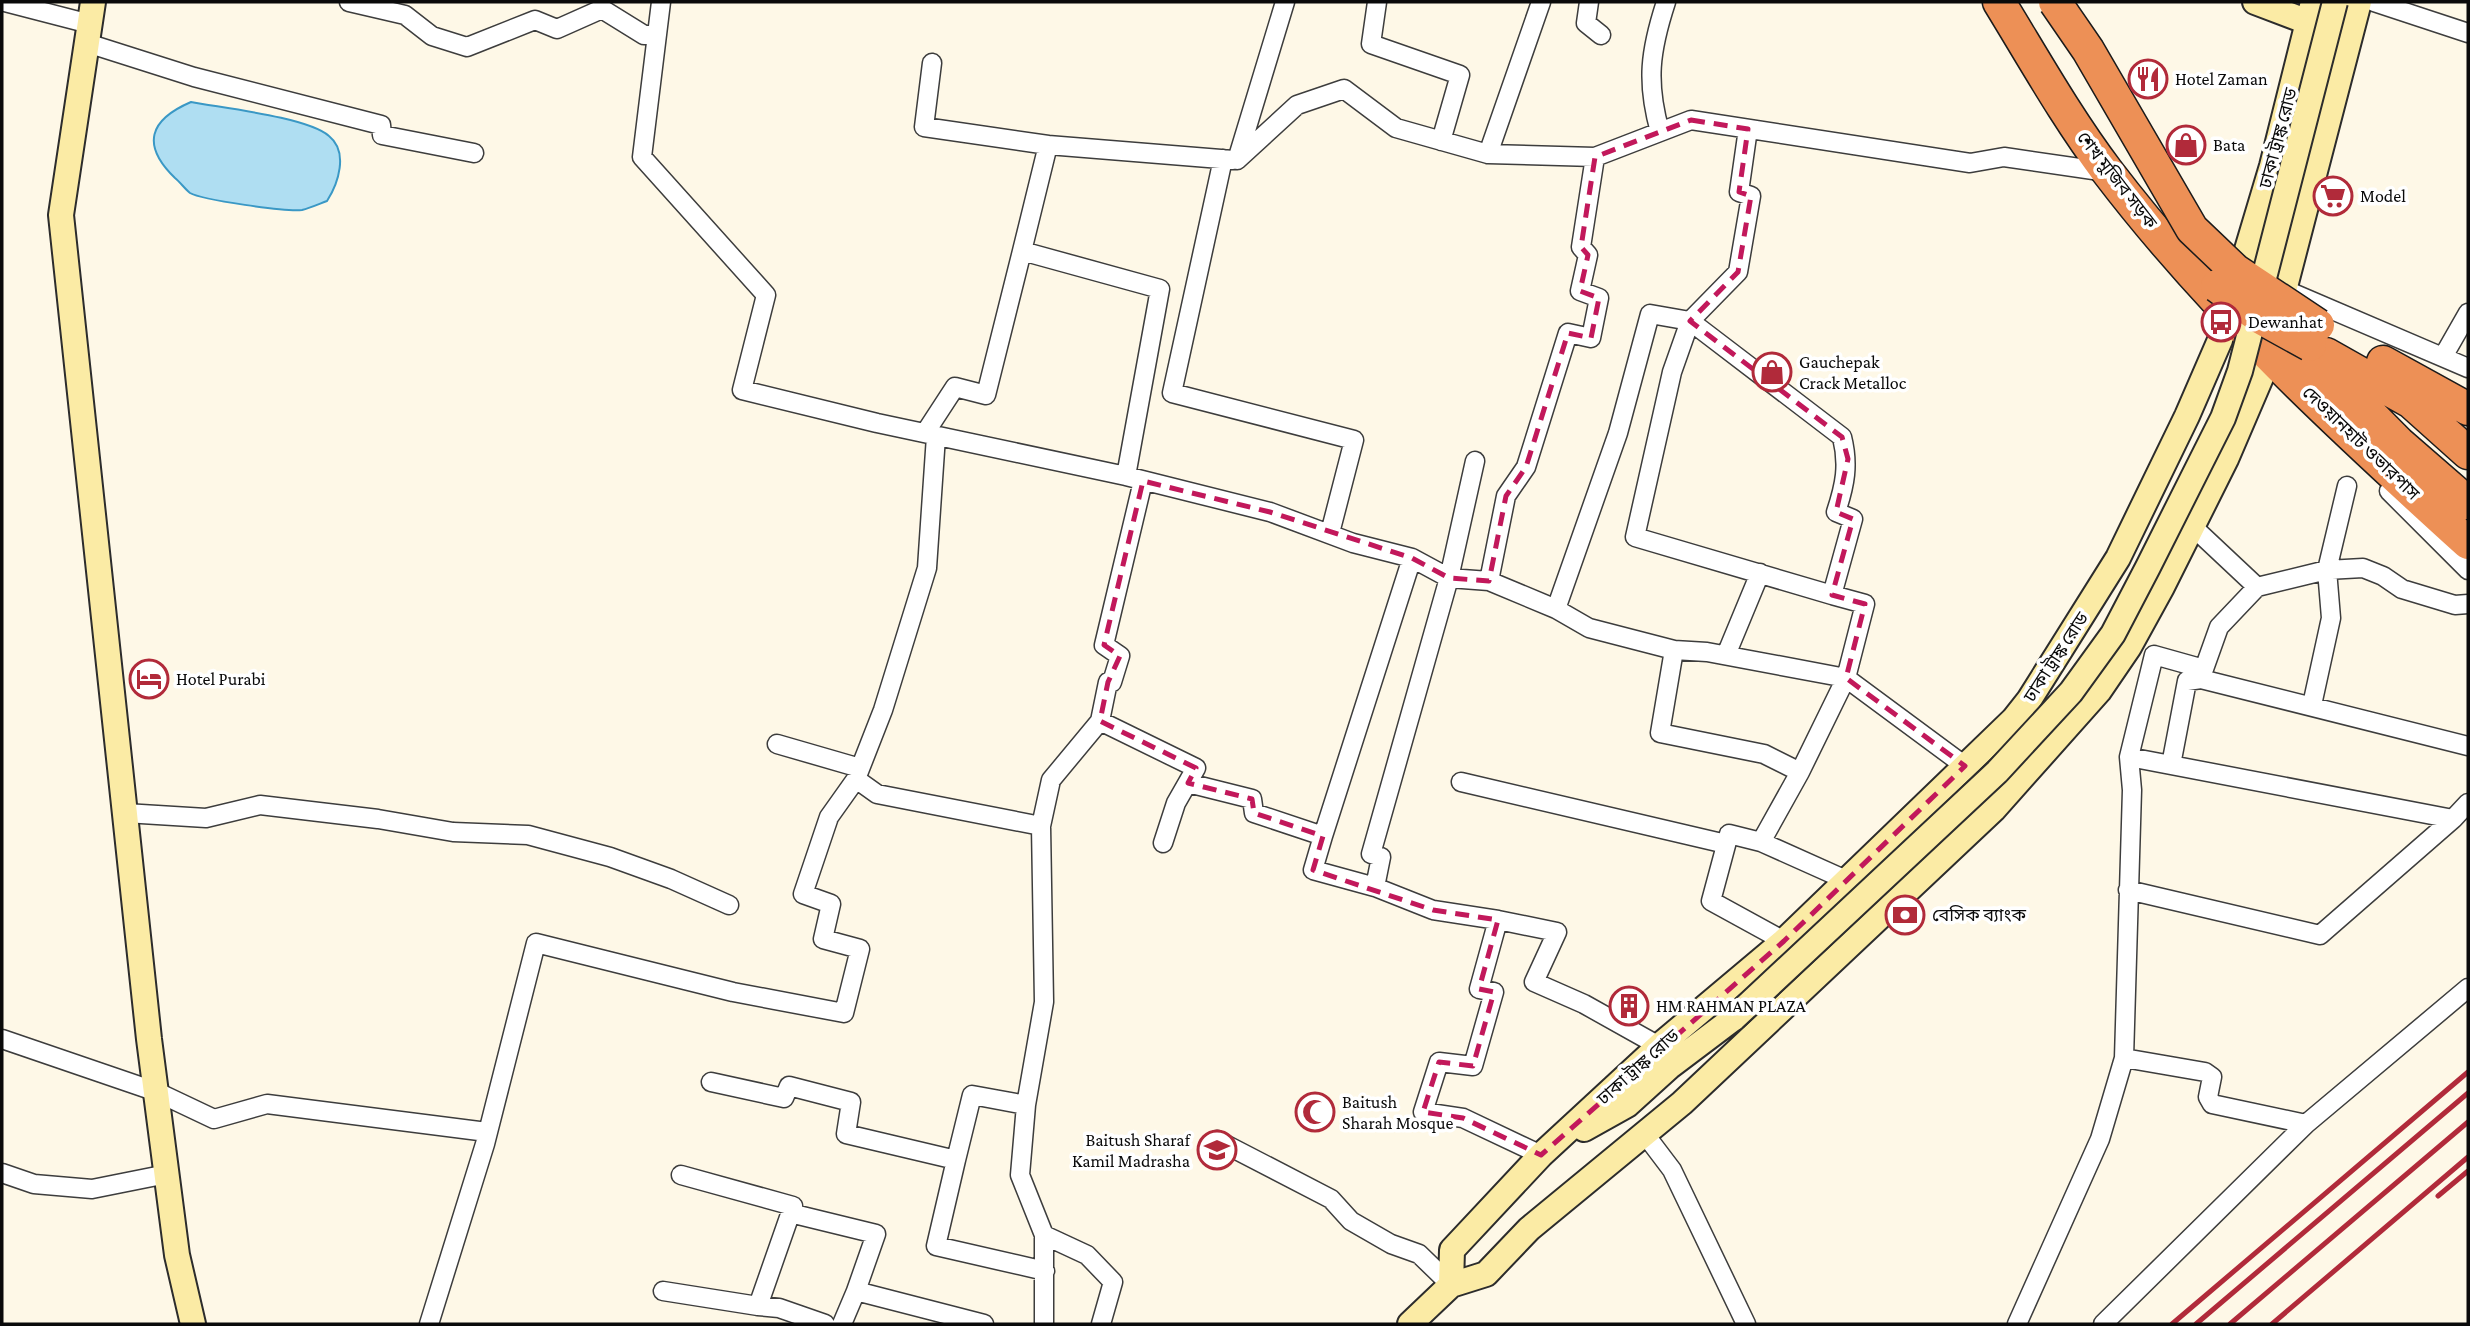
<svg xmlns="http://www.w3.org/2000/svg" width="2470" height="1326" viewBox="0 0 2470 1326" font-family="'Crimson Pro','Noto Sans Bengali',serif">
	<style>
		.water { fill: #afdef2; stroke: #3a98c5; stroke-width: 2 }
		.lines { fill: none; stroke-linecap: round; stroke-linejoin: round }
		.street-casing { stroke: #3d3d3d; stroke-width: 21 }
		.secondary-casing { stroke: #2c2c2c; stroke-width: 28 }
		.highway-casing { stroke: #1b1b1b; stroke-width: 35 }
		.street { stroke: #fff; stroke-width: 18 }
		.secondary { stroke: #fbeba5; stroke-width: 24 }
		.highway { stroke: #ed9056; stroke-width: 32 }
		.rail { stroke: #b12a3a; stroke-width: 5 }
		.secondary-bridge-casing { stroke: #2c2c2c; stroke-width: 28; stroke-linecap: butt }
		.highway-bridge-casing { stroke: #1b1b1b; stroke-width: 35; stroke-linecap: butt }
		.secondary-bridge { stroke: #fbeba5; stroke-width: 24 }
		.highway-bridge { stroke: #ed9056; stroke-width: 32 }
		.marked { fill: none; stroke: #c2185b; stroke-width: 5; stroke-dasharray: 14 9; stroke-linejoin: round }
		.labels { text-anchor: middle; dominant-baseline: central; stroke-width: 7; stroke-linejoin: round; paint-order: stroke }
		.poi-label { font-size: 18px; fill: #0a0a0a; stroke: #fff; text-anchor: start }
		.street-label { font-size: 18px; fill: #0a0a0a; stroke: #fff }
	</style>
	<rect width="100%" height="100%" fill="#fef8e7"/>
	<!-- water -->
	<path class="water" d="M191 102C222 108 307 117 329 136 349 152 338 184 327 201 319 204 310 208 302 210 287 212 202 200 190 193 185 189 180 182 175 178 141 145 149 120 191 102Z"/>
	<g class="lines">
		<defs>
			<path id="street" d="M5 2 90 24
				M349 2 405 15 432 36 467 47 535 20 557 29 602 9 644 35 656 34
				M661 2 642 157 766 295 742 390 877 423 1126 476
				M1285 2 1237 160 1297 105 1344 89 1396 128 1488 154 1595 157 1691 120 1970 163 2004 157 2107 172
				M1377 2 1371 44 1460 75 1441 141
				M1589 2 1586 23 1601 35
				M2374 2 2468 33
				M87 43 194 77 381 125 382 135 474 153
				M932 63 924 127 1048 145 1022 251
				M1748 129 1739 192 1751 196 1738 272 1690 321 1672 372 1635 537 1832 595
				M1660 132C1646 82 1650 51 1666 2
				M1048 145 1233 160
				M1488 154 1541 2
				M1223 159 1172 393 1354 440 1330 533
				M2288 291 2468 368
				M2444 355 2468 313
				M925 433 955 387 986 395 1022 251 1160 289 1126 476 1270 512 1353 543 1412 558 1449 578 1489 581 1556 609 1589 628 1674 650 1707 652 1846 678 1965 766
				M1475 461 1449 578 1371 854 1381 857 1375 887 1433 910 1498 920 1479 989 1494 992 1473 1066 1439 1062 1423 1112 1463 1118 1541 1155
				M2389 491 2468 570
				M2192 526 2257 587
				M1489 581 1506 496 1526 467 1568 333 1591 338 1599 298 1580 291 1588 255 1581 247 1595 157
				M1556 609 1618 433 1650 314 1690 321 1842 437C1849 465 1845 485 1836 512L1853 519 1832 595 1865 604 1846 678 1800 772 1764 754 1660 733 1674 650
				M1726 655 1760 573
				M2204 669 2219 627 2257 587 2327 570 2363 568 2383 576 2402 589 2455 605 2468 604
				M2312 705 2331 618 2327 570 2347 486
				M1100 721 1196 768 1176 803 1163 843
				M777 744 860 768
				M2171 765 2187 681 2201 679
				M1800 772 1761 842 1846 880
				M856 779 883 710 927 568 936 436
				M1461 782 1726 844
				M1188 783 1252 799 1254 813 1323 836 1412 558
				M125 813 206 818 260 805 378 819 453 832 528 835 610 857 671 879 729 905
				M2453 819 2468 803
				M1041 826 1044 1002 1026 1105 1020 1175 1044 1235V1324
				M1323 836 1313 870 1375 887
				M1761 842 1729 834 1711 901 1784 941
				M2128 890 2320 935 2453 819 2129 757
				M1498 920 1557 932 1534 982 1584 1004 1659 1046
				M2 1039 157 1092 214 1119 267 1104 487 1132
				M2124 1058 2205 1072 2212 1077 2208 1097 2212 1104 2306 1124
				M711 1082 784 1098 789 1086 851 1102 846 1134 956 1160 972 1095 1026 1105
				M1644 1133 1672 1170 1746 1324
				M1217 1140 1331 1199 1351 1221 1391 1244 1419 1254 1451 1285
				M956 1160 936 1246 1045 1271
				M2 1173 34 1184 92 1189 167 1174
				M681 1175 793 1206 758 1306 779 1308 825 1324
				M790 1213 876 1234 856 1291 984 1324
				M1044 1235 1087 1255 1113 1282 1101 1324
				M663 1291 758 1306
				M429 1324 485 1144 536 943 733 992 844 1013 860 949 823 939 831 904 803 894 829 817 856 779 877 794 1041 826 1051 780 1100 721 1108 682H1112L1120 656 1104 645 1143 481
				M842 1324 856 1291
				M2017 1324 2100 1139 2124 1058 2132 790 2129 757 2154 655 2204 669 2201 679 2468 746
				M2103 1324 2306 1124 2468 988"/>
			<path id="secondary" d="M93 2 61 215 149 1039 177 1255 193 1324
				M2255 2 2308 22
				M1584 1129 1627 1105 1669 1067 1734 1018
				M1451 1285 1486 1274 1529 1229 1682 1103 1994 809 2099 691 2129 647 2162 587 2226 459 2262 375 2359 2
				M1410 1324 1451 1285 1452 1250 1541 1155 1659 1046 1784 941 2014 719 2029 700 2118 558 2187 416 2220 340 2272 166 2313 2"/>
			<path id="highway" d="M1999 2C2034 59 2067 118 2107 171 2212 309 2340 427 2468 543
				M2287 330 2399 443 2468 503
				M2326 354 2411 402 2468 453
				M2383 362 2468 409"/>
		</defs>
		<!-- street casing -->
		<use href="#street" class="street-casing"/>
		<!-- secondary casing -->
		<use href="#secondary" class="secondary-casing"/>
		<!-- highway casing -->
		<use href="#highway" class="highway-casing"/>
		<!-- street -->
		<use href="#street" class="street"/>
		<!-- secondary -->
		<use href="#secondary" class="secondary"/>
		<!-- highway -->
		<use href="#highway" class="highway"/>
		<!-- rail -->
		<path class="rail" d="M2438 1196 2468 1171
			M2172 1324 2468 1072
			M2196 1324 2468 1093
			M2230 1324 2468 1122
			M2272 1324 2468 1157"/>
		<defs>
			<path id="secondary-bridge" d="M1734 1018 1997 772 2071 692 2113 634 2148 567 2223 418 2240 371 2335 2"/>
			<path id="highway-bridge" d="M2055 2 2088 50 2192 229 2235 270 2318 325
				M2217 286 2261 318 2310 345"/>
		</defs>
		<!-- secondary-bridge casing -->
		<use href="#secondary-bridge" class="secondary-bridge-casing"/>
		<!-- highway-bridge casing -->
		<use href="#highway-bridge" class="highway-bridge-casing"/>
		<!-- secondary-bridge -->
		<use href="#secondary-bridge" class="secondary-bridge"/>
		<!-- highway-bridge -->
		<use href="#highway-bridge" class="highway-bridge"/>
	</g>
	<!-- marked area -->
	<path class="marked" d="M1691 120 1748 129 1739 192 1751 196 1738 272 1690 321 1842 437 1848 459 1836 512 1853 519 1832 595 1865 604 1846 678 1965 766 1784 941 1541 1155 1463 1118 1423 1112 1439 1062 1473 1066 1494 992 1479 989 1498 920 1433 910 1313 870 1323 836 1254 813 1252 799 1188 783 1196 768 1100 721 1108 682 1120 656 1104 645 1143 481 1270 512 1412 558 1449 578 1489 581 1506 496 1526 467 1568 333 1591 338 1599 298 1580 291 1588 255 1581 247 1595 157Z"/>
	<!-- icons -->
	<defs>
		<symbol id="restaurant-ring" viewBox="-11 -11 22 22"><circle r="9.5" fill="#fff" stroke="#b12a3a" stroke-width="1.5"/><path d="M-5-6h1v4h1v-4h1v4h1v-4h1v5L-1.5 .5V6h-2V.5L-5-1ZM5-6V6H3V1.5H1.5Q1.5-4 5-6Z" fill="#b12a3a"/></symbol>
		<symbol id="shop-ring" viewBox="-11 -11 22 22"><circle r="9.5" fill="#fff" stroke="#b12a3a" stroke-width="1.5"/><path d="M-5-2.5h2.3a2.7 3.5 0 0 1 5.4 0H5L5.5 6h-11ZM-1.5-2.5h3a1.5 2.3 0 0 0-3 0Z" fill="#b12a3a"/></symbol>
		<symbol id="supermarket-ring" viewBox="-11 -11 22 22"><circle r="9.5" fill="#fff" stroke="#b12a3a" stroke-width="1.5"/><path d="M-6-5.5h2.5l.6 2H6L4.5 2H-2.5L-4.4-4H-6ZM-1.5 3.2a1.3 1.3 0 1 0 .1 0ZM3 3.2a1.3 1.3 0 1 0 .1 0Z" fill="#b12a3a"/></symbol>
		<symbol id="bus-ring" viewBox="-11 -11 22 22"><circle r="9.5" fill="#fff" stroke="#b12a3a" stroke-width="1.5"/><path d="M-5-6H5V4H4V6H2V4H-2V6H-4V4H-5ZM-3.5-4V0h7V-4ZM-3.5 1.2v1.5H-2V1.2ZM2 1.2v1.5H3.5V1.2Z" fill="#b12a3a"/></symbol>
		<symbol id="hotel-ring" viewBox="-11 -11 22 22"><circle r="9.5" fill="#fff" stroke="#b12a3a" stroke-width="1.5"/><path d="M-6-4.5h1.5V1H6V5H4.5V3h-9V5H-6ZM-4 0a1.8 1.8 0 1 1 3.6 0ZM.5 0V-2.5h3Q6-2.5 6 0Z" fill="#b12a3a"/></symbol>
		<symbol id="bank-ring" viewBox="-11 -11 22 22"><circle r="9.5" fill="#fff" stroke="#b12a3a" stroke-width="1.5"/><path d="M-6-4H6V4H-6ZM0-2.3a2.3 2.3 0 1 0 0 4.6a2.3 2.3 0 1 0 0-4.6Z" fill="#b12a3a"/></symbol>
		<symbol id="building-ring" viewBox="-11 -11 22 22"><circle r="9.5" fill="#fff" stroke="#b12a3a" stroke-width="1.5"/><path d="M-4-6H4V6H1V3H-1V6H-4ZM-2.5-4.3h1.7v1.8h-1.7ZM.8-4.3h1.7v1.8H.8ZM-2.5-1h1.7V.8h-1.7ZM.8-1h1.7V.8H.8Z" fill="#b12a3a"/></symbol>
		<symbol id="mosque-ring" viewBox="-11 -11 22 22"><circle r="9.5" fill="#fff" stroke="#b12a3a" stroke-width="1.5"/><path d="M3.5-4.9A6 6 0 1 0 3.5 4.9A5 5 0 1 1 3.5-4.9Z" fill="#b12a3a"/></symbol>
		<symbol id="school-ring" viewBox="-11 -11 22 22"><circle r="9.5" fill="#fff" stroke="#b12a3a" stroke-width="1.5"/><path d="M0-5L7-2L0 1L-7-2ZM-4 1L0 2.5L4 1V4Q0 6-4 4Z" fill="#b12a3a"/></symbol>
	</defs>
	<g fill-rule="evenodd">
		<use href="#restaurant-ring" x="2126" y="57" width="44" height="44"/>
		<use href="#shop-ring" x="2164" y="123" width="44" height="44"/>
		<use href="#supermarket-ring" x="2311" y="174" width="44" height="44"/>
		<use href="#bus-ring" x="2199" y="300" width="44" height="44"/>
		<use href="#shop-ring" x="1750" y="350" width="44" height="44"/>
		<use href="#hotel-ring" x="127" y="657" width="44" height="44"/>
		<use href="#bank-ring" x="1883" y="893" width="44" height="44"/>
		<use href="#building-ring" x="1607" y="984" width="44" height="44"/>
		<use href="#mosque-ring" x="1293" y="1090" width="44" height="44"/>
		<use href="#school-ring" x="1195" y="1128" width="44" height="44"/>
	</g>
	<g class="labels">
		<!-- poi labels -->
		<g class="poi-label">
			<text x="2175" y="79">Hotel Zaman</text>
			<text x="2213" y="145">Bata</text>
			<text x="2360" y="196">Model</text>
			<text x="2248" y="322">Dewanhat</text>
			<text x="1799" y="362">Gauchepak<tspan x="1799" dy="21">Crack Metalloc</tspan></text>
			<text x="176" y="679">Hotel Purabi</text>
			<text x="1932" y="915">বেসিক ব্যাংক</text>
			<text x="1656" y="1006">HM RAHMAN PLAZA</text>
			<text x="1342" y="1102">Baitush<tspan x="1342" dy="21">Sharah Mosque</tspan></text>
			<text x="1190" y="1140" text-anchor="end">Baitush Sharaf<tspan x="1190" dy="21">Kamil Madrasha</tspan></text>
		</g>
		<!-- street labels -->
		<g class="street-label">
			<text transform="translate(2278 138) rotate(-75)">ঢাকা ট্রাঙ্ক রোড</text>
			<text transform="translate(2117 180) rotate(52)">শেখ মুজিব সড়ক</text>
			<text transform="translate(2361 443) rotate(44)">দেওয়ানহাট ওভারপাস</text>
			<text transform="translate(2056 657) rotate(-57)">ঢাকা ট্রাঙ্ক রোড</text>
			<text transform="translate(1638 1067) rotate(-42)">ঢাকা ট্রাঙ্ক রোড</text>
		</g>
	</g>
	<!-- border -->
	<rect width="2470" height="1326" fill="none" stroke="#0a0a0a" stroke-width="7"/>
</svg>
